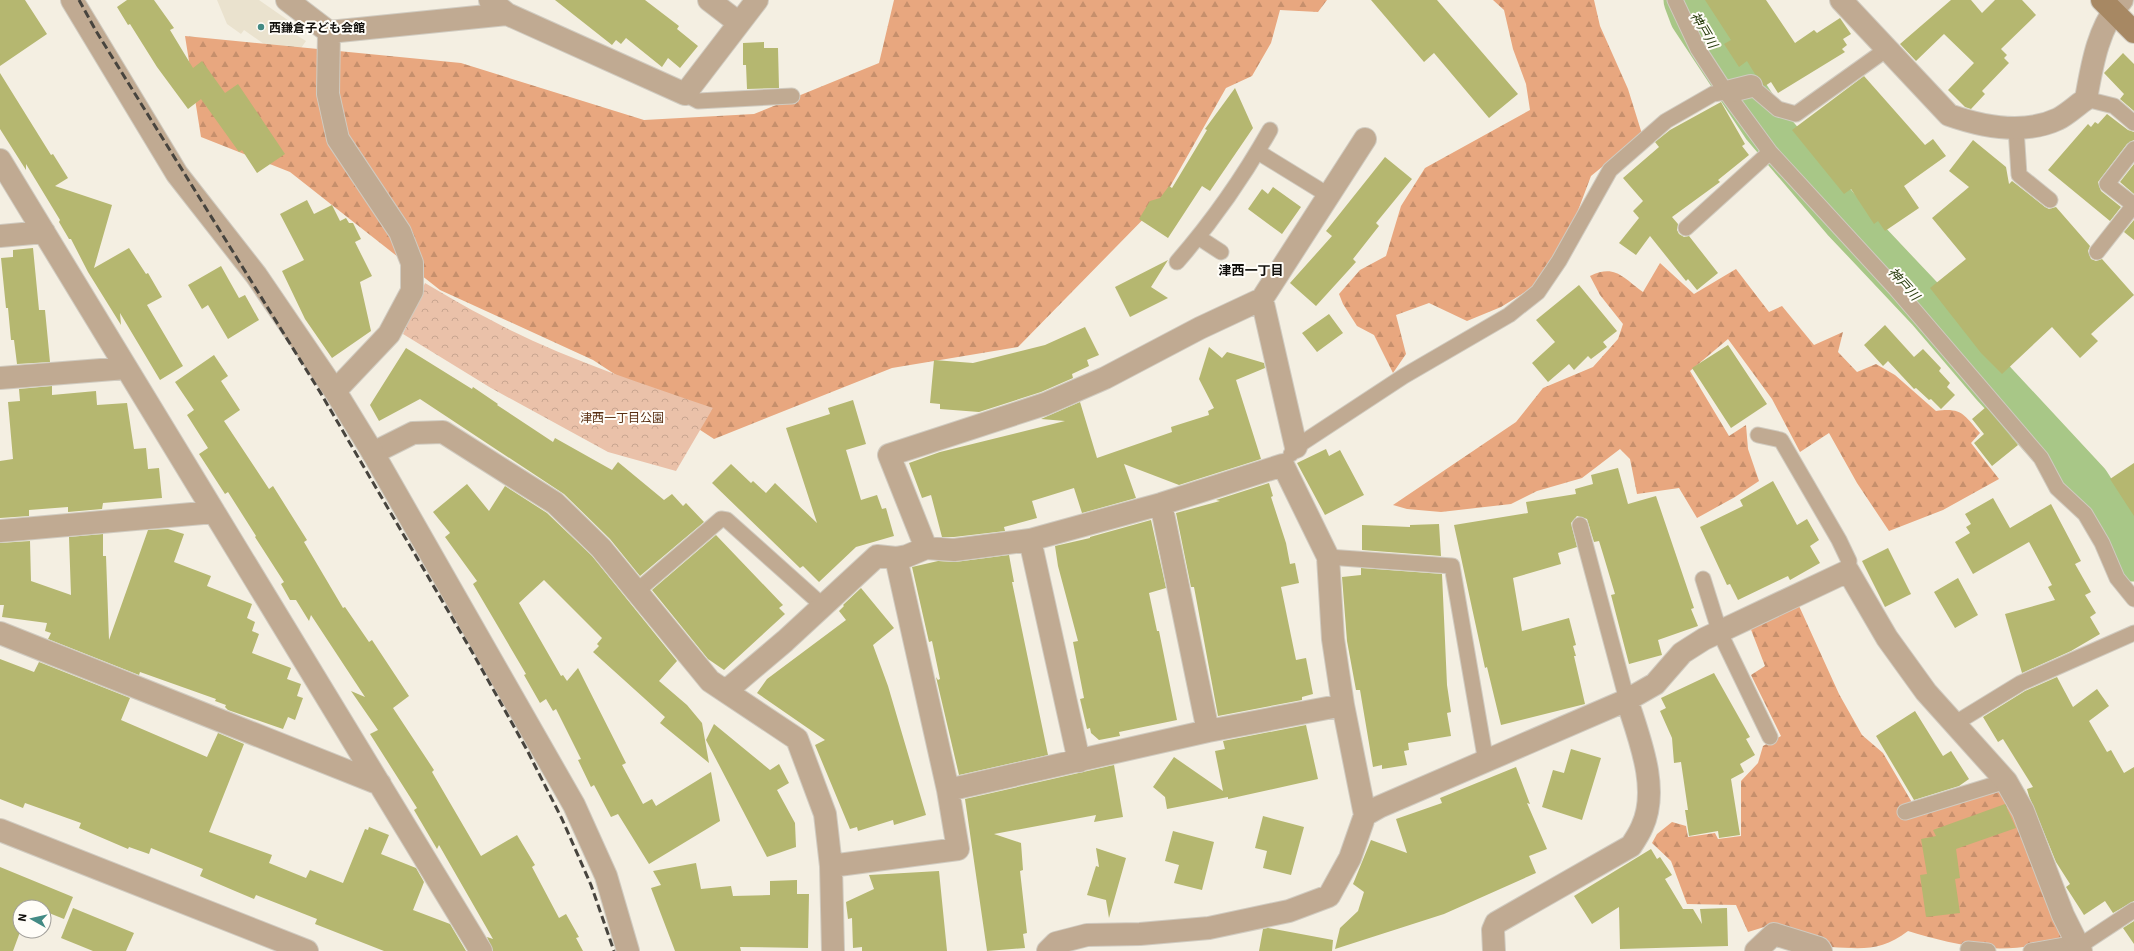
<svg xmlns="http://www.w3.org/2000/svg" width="2134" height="951" viewBox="0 0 2134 951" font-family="'IBM Plex Sans','Noto Sans JP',sans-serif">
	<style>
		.built { fill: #eae2ce }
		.forest { fill: url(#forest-firs) }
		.park { fill: url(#park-crowns) }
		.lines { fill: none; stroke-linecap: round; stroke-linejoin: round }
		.river { stroke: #a8c787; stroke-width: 47 }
		.building { fill: #b5b770 }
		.service-casing { stroke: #d0cbc0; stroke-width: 17 }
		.minor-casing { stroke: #d0cbc0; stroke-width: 24 }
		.tertiary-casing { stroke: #d0cbc0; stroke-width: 24 }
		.secondary-casing { stroke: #d0cbc0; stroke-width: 24 }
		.service { stroke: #c0aa92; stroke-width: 15 }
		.minor { stroke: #c0aa92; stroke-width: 22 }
		.tertiary { stroke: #c0aa92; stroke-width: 22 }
		.secondary { stroke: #a78863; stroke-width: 22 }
		.rail { stroke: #47443e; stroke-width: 3; stroke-dasharray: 8 4; stroke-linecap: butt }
		.poi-dot { fill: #438a84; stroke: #fffdf8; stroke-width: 1.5 }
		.labels { text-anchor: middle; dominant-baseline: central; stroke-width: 4; stroke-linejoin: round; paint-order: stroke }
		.poi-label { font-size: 12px; font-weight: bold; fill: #110f0b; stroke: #fffdf8; text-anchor: start }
		.park-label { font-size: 12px; fill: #582e11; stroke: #fffdf8 }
		.water-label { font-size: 13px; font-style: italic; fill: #273b0c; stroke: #fffdf8 }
		.neighbourhood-label { font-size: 13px; font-weight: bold; fill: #110f0b; stroke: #fffdf8 }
	</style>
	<defs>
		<pattern id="forest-firs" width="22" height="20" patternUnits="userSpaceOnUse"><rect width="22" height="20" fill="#e8a77f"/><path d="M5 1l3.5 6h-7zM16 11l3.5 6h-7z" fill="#c68f6c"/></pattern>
		<pattern id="park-crowns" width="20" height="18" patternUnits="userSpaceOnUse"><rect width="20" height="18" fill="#eac1a9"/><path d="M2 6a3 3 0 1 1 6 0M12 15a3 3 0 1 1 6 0" fill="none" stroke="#c8a590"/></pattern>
	</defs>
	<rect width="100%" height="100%" fill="#f4efe2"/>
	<!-- built -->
	<path class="built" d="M217 0H259L292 23 293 33 306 41 294 58 274 51 244 30 241 34 227 24Z"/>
	<!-- forest -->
	<path class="forest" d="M894 0H1327L1318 12 1280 10 1271 43 1252 76 1226 88 1163 199 1018 347 892 368 714 439 593 360 440 290 290 172 201 137 185 36 461 63 644 120 754 114 879 63Z
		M1493 0H1594L1600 26 1628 89 1642 134 1591 176 1559 261 1538 284 1501 307 1467 321 1429 303 1396 315 1406 354 1393 373 1374 335 1357 326 1343 304 1339 294 1360 270 1386 256 1401 206 1425 168 1530 110 1526 84 1513 49 1504 10Z
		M1660 263 1694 294 1736 269 1769 312 1782 306 1814 345 1843 332 1838 352 1857 372 1876 364 1895 375 1936 411C1962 407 1964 415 1980 433L1971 443 1999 479 1943 510 1889 531 1857 483 1829 433 1800 452 1772 399 1728 339 1690 371 1729 436 1746 425 1748 449 1759 481 1735 497 1697 518 1679 488 1637 494 1630 459 1620 449 1582 478 1537 491 1511 504 1441 512 1407 509 1393 505 1516 422 1543 388 1593 367 1618 339 1623 324 1600 295 1590 276C1615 264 1622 277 1643 292Z
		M1799 606 1839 694 1862 735 1883 753 1917 811 2002 788 2009 796 2065 941C2040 945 2013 950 1988 948 1961 946 1934 939 1908 931 1882 951 1864 949 1831 947L1820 937 1771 925 1748 932 1736 905 1687 904 1671 861 1652 843 1657 834 1672 822 1686 826 1688 837 1715 833 1718 839 1741 836V781L1758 763 1763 746 1781 736 1751 675 1765 666 1750 627Z"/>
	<!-- park -->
	<path class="park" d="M425 283C446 295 467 308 489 319 559 357 638 382 713 408L676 471 608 452 491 388 403 334Z"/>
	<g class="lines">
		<!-- river -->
		<path class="river" d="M1687 0 1693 16 1765 125 1845 219 1929 308 1994 384 2087 484 2134 558"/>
	</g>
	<!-- building -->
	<path class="building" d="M0 0H25L47 34 0 66Z
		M127 0H154L174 28 170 30 193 68 202 61 225 93 238 84 285 154 257 173 242 150 239 152 201 99 188 109 157 67 130 24 128 25 117 7Z
		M555 0H645L679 26 677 29 698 46 680 68 668 58 662 67 626 38 621 44 616 40 612 45Z
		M1371 0H1437L1518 94 1489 118 1434 53 1424 62Z
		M1705 0H1766L1795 43 1814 30 1817 33 1840 18 1851 34 1843 39 1847 45 1842 49 1845 52 1778 93 1771 82 1765 86 1763 85 1760 78 1755 74 1747 61 1739 67 1724 44 1731 40Z
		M1951 0H1971L1982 13 1995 0H2022L2036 15 2001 49 2007 55 2004 58 2009 63 1982 91 1985 94 1971 109 1965 107 1948 90 1974 63 1944 34 1916 61 1900 44Z
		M764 42V48H778L779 88 747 89 746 65H743V43Z
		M2123 53 2134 64V111L2120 99 2124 94 2104 73Z
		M0 73 51 155 53 154 68 178 55 186 112 205 94 268 129 248 146 274 148 273 162 297 147 305 183 366 160 380 120 313 121 325 88 272 71 239H69L59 222 60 220 26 164V170L0 129Z
		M1864 76 1925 145 1933 139 1946 156 1904 186 1919 208 1885 231 1878 221 1874 224 1851 189 1844 194 1792 130Z
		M1235 88 1253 128 1210 191 1202 186 1168 238 1139 219 1150 201 1160 198 1169 186 1172 188 1207 130 1205 129Z
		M1721 102 1745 144 1742 146 1749 155 1718 180 1720 182 1672 217 1678 224 1677 230 1679 234 1684 237 1689 236 1718 273 1697 290 1688 279 1686 281 1650 236 1636 255 1619 243 1639 218 1633 211 1643 201 1623 178 1659 147 1655 142 1670 130Z
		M2107 114 2128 130 2134 132V140L2127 144 2098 182 2101 191 2121 207 2110 221 2048 170 2088 124 2091 127 2095 122 2098 124Z
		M1973 140 2006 167 2009 184 2012 181 2045 207 2049 209 2056 207 2090 246 2088 251 2091 259 2096 261 2102 259 2134 295 2091 334 2098 341 2080 358 2052 327 2002 374 1981 353 1930 288 1966 259 1932 218 1969 187 1949 171Z
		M1385 157 1412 179 1376 223 1379 226 1353 259 1356 262 1316 306 1290 283 1332 236 1326 231Z
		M2134 164V194L2120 182Z
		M1273 187 1301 207 1282 234 1248 209 1262 189 1268 194Z
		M307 200 314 214 332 205 340 221 346 218 349 223H353L361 239 355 242 372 276 360 282 371 331 332 358 305 319 282 271 304 260 280 214Z
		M2134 220V240L2124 232Z
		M33 248 39 310H45L50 362 17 364 14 340H11L8 308H6L1 258 13 257V250Z
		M1168 260 1151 287 1168 298 1130 317 1115 287Z
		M221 266 239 298 245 295 259 320 228 339 208 305 202 309 188 285Z
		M1579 285 1617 331 1603 342 1607 347 1591 359 1588 356 1574 370 1569 364 1548 382 1532 363 1555 342 1536 320Z
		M1329 314 1343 333 1317 352 1302 333Z
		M1885 325 1914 357 1923 349 1941 368 1939 371 1950 383 1947 387 1955 395 1941 409 1931 399 1929 400 1916 388 1914 389 1888 361 1883 366 1864 345Z
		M1085 327 1099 355 1087 360 1089 366 1072 374 1073 378 1041 392 979 412 940 409V404L930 403 934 360 973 363 1045 345Z
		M1728 345 1767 404 1731 428 1692 368Z
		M1209 347 1222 358 1227 352 1264 363 1265 368 1236 380 1261 459 1179 485 1124 464 1136 498 1082 513 1074 488 1032 501 1037 518 1004 527 1005 531 954 537H942L931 495 922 498 909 463 940 452 1065 421 1041 419 1080 402 1097 458 1172 432 1171 427 1209 415 1208 411 1214 408 1199 379Z
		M406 348 472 389 473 387 498 404 497 405 553 442 555 438 612 470 618 462 664 500 672 494 683 506 686 503 704 522 640 576 610 539 564 494 420 399 379 421 370 405Z
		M214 355 228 376 221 381 240 410 224 421 269 489 273 486 307 540 304 542 343 608 345 607 369 642 372 640 409 696 393 708 434 770 432 772 481 856 517 835 535 865 532 867 559 918 566 914 579 937 576 938 583 951H493L487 937 493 939 439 845 437 849 414 810 417 808 370 734 378 730 351 691 365 697 311 615 309 621 296 600H290L281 584 284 582 255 537 256 536 228 492 225 494 199 454 208 448 187 415 194 410 175 382Z
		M52 386V395L96 391 97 405 127 403 134 449 146 448 148 469 159 468 162 498 103 503 102 509 68 512V507L29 510V516L0 518V461L13 459 8 402 20 401 19 389Z
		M853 400 866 444 846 450 861 500 877 495 882 509 886 508 894 536 856 547 819 582 803 566 800 568 712 483 731 464 751 483 753 481 766 493 775 483 817 523 786 428 830 414 828 408Z
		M1986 407 2018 445 1992 466 1974 443 1984 434 1972 419Z
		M1326 449 1329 456 1340 450 1364 495 1325 515 1297 463Z
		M2134 463V516L2110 479Z
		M1618 468 1628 504 1656 496 1694 608 1691 609 1698 626 1658 640 1662 655 1629 664 1611 595 1615 594 1603 554 1599 541 1594 542 1587 519 1577 516 1571 523 1577 547 1558 553 1561 564 1513 578 1522 631 1569 618 1576 645 1573 646 1576 656H1574L1585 704 1501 725 1487 667 1485 668 1454 525 1528 513 1526 502 1576 494 1575 489 1593 484 1591 475Z
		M1773 481 1797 525 1807 519 1819 540 1810 546 1820 563 1790 580 1788 576 1738 600 1730 584 1727 585 1700 527 1743 506 1740 500Z
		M1269 483 1273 496 1271 497 1286 543 1290 564 1295 563 1299 583 1281 587 1296 660 1306 658 1313 694 1302 697V700L1218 716 1194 587H1191L1176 513 1220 501 1216 500Z
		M467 484 489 511 505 486 547 513 592 556 677 661 659 681 687 705 702 723 709 763 660 723 665 717 593 652 599 646 597 644 602 638 544 580 519 603 561 676 563 675 567 681 578 668 626 763 622 765 643 804 652 799 656 806 711 772 720 821 649 864 618 814 611 817 594 785 591 787 578 760 581 759 556 709 553 711 546 699 540 703 524 675 526 674 473 584 477 581 445 537 450 533 433 512Z
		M1993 498 2010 528 2051 504 2081 561 2075 564 2091 592 2085 595 2096 613 2090 617 2100 634 2071 651 2022 673 2005 614 2055 600 2048 587 2052 585 2029 542 1973 574 1955 542 1970 533 1966 527 1971 524 1965 514Z
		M1151 520 1166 588 1149 593 1157 631H1159L1177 720 1119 732 1120 736 1099 740 1091 733 1090 728 1087 729 1080 699 1084 698 1073 642 1078 641 1058 566 1055 546 1090 538V537Z
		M1439 524 1441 556 1362 550V525L1410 527V525Z
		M168 529 184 534 174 562 211 576 207 586 252 604 247 618 255 622 252 631 259 634 252 653 291 668 287 679 301 684 297 696 303 698 295 720 288 717 283 729 228 710 225 707 226 705 215 701 216 699 140 672 139 675 48 639 51 633 45 631 47 623 2 617 4 605H0V543L30 541 31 581 71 595 69 537 103 534V556H106L109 640 148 530Z
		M716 535 783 605 779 608 785 614 724 670 708 659 652 590Z
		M1888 548 1911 594 1885 607 1862 561Z
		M1009 555 1014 582H1012L1048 755 959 775 936 677 938 680 940 679 932 641 929 642 912 567 938 561 955 562Z
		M1361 568 1442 574 1447 685 1451 712 1447 713 1451 736 1408 743 1409 750 1404 751 1407 765 1382 769V765L1373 767 1360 690H1356L1347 641 1342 577 1361 575Z
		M1958 578 1978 615 1955 628 1934 592Z
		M861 588 894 628 873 645 888 686 926 815 894 825 893 820 858 831 857 827 850 829 815 745 825 740 757 693 767 679 846 620 839 611 844 606 843 605Z
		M0 659 34 672 39 662 130 698 121 720 207 757 218 733 244 744 209 832 272 855 269 863 306 878 310 870 343 883 365 829 368 830 369 827 389 835 381 854 416 868 424 882 413 910 450 924 466 951H384L315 924 317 919 256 895 254 899 235 891 200 876 203 869 151 848 149 854 129 847 128 849 79 828 81 823 25 803 23 808 0 799Z
		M1714 673 1750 737 1746 739 1755 755 1740 764 1744 772 1731 779 1740 835 1719 838 1718 831 1689 836 1685 810H1688L1681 762 1674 763 1672 738 1660 711 1666 708 1661 698Z
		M2057 677 2073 707 2097 689 2109 706 2089 721 2107 752 2111 750 2124 773 2134 767V901L2113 913 2105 901 2084 915 2066 887 2070 884 2056 862 2029 796 2027 789 2033 787 2003 739 1998 742 1983 717 2025 691Z
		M1915 711 1943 756 1951 751 1969 779 1959 786 1914 800 1876 736Z
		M714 724 770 770 779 764 789 783 777 790 795 823 796 847 767 857 706 740Z
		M1306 725 1318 779 1228 799V797L1167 809 1165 797 1153 787 1174 757 1223 791 1215 751 1225 749 1223 741Z
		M1571 749 1601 758 1582 820 1542 807 1553 770 1564 773Z
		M1114 765 1123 817 1094 822 1096 815 994 834 1021 843 1023 870 1020 871 1027 933 1023 934 1025 948 987 951 965 799Z
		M1516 767 1530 804 1527 803 1547 849 1529 856 1536 873 1444 914 1335 949 1340 928 1358 911 1364 892 1353 884 1371 840 1407 853 1396 819 1442 803 1440 798Z
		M2005 804 2016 828 1956 849 1960 878 1955 879 1960 913 1926 917 1920 875 1927 874 1921 839 1936 836 1933 830Z
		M1263 816 1304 827 1291 875 1263 868 1267 851 1255 848Z
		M1173 831 1214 842 1202 890 1174 883 1179 865 1165 861Z
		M1096 848 1126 858 1109 918 1106 900 1087 895 1096 866 1099 867Z
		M1651 849 1657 859 1660 857 1672 875 1665 879 1683 909H1693L1702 924 1700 909 1727 908 1728 946 1620 949 1619 907 1592 924 1574 896Z
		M696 863 701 889 731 886 733 896 770 895V881L797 880V894H809L808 948 740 947 741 951H675L651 888 661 885 653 871Z
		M0 867 73 897 64 919 44 911V907L30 905V907H20V932L13 951H0Z
		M939 871 947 951H862V947L853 948 852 918 848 919 846 902 874 889 869 875Z
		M73 908 134 933 126 951H93L61 938Z
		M2134 921V944L2123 928Z
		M1268 928 1333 940 1332 951H1259L1263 929Z"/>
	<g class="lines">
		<defs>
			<path id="service" d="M1675 0 1698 49 1726 92 1770 152 1896 289 2041 458 2057 488 2085 514 2102 543 2117 578 2134 599
				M1751 86 1778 109 1796 114 1887 49
				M685 94 698 101 792 96
				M2086 99 2114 106 2134 123
				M2016 128 2019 175 2050 200
				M2134 149 2107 184 2134 205
				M1258 152 1328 195
				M1686 228 1770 152
				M1198 237 1221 252
				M2097 252 2134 205
				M1177 262C1212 222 1244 176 1270 130
				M1758 435 1781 440 1839 540 1849 561 1848 571
				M1291 454 1296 447 1404 376 1509 315 1538 292 1559 261 1610 170 1666 121 1713 94 1731 91
				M1580 525 1627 700
				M1328 557 1452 566 1486 762
				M1703 579 1720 633 1770 737
				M637 591 721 519 727 520 822 605
				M1954 724 2021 683 2134 633
				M1905 812 2006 781
				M2078 947 2134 910
				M1968 949 1988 951
				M2031 951 2076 943"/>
			<path id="minor" d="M1841 0 1949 115C1983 127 2024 135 2058 119 2068 114 2077 105 2086 99 2092 65 2098 27 2122 0
				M1731 91 1751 86
				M0 160 481 951
				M0 236 44 232
				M1262 299 1296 447
				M0 378 126 368
				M373 453 413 433 443 432 555 503 601 548 710 681 797 739 825 814 831 866 833 951
				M1161 504 1208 731
				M0 531 214 512
				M1030 540 1079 761
				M926 548 889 455 1045 404 1105 378 1200 328 1262 299 1365 139
				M0 633 380 784
				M726 691 785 641 877 556 896 558 907 556 926 548 954 550 1030 540 1161 504 1283 465 1328 557 1333 639 1343 705 1365 815 1350 858 1329 896 1289 911 1209 928 1140 934 1087 935 1056 943 1048 951
				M948 790 1208 731 1343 705
				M1365 815 1379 807 1627 700 1655 684 1682 653 1704 639 1848 571 1887 638 1926 692 2006 781 2023 811 2063 915 2081 951
				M831 866 958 849 948 790 896 558
				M1494 951 1493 930 1496 923 1631 846C1635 840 1639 834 1642 827 1660 789 1639 738 1627 700
				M1756 951 1774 934 1819 948 1821 951"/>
			<path id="tertiary" d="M72 0 177 174 256 275 335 391 373 453 574 805 606 876 628 951
				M287 0 329 32 507 14
				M490 0 507 14 685 94 757 0
				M709 0 739 23
				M329 32 328 94 338 139 400 232 412 263V291L389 334 335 391
				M0 830 307 951"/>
			<path id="secondary" d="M2102 0 2134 32"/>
		</defs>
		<!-- service casing -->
		<use href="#service" class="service-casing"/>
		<!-- minor casing -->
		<use href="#minor" class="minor-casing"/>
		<!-- tertiary casing -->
		<use href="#tertiary" class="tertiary-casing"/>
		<!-- secondary casing -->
		<use href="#secondary" class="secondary-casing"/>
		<!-- service -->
		<use href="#service" class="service"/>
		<!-- minor -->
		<use href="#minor" class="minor"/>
		<!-- tertiary -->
		<use href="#tertiary" class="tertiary"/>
		<!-- secondary -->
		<use href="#secondary" class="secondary"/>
		<!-- rail -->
		<path class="rail" d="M79 0 96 31 320 392 475 657 527 750 562 819 591 885 614 951"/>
	</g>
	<!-- markers -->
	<circle class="poi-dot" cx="261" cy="27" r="4"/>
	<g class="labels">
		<!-- poi labels -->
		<g class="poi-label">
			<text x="269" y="27">西鎌倉子ども会館</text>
		</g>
		<!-- park labels -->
		<g class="park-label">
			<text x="622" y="417">津西一丁目公園</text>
		</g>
		<!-- water labels -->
		<g class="water-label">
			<text transform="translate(1704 30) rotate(59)">神戸川</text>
			<text transform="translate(1904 284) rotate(48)">神戸川</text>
		</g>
		<!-- neighbourhood labels -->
		<g class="neighbourhood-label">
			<text x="1251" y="270">津西一丁目</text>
		</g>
	</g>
	<!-- north arrow -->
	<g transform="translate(32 919) rotate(278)"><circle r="19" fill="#fffdf8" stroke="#a09e99"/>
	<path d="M0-3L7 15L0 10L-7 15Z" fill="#438a84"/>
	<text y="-6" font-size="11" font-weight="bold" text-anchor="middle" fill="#110f0b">N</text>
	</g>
</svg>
